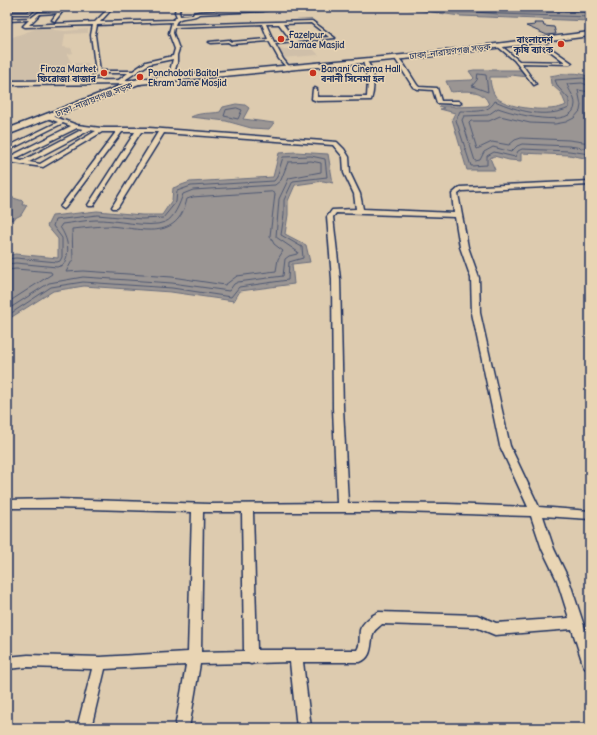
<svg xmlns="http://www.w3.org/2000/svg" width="597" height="735" viewBox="0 0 597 735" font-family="Delius,'Noto Sans Bengali',sans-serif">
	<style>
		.built { fill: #cfbfa9 }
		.water { fill: #9a9593; stroke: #676c7e }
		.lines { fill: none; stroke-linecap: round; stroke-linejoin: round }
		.shore { stroke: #4e5873; stroke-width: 1 }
		.building { fill: #ada49b; stroke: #1b2f5e }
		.street-casing { stroke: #1b2f5e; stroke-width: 3 }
		.primary-casing { stroke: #1b2f5e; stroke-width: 3 }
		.highway-casing { stroke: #1b2f5e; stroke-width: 3 }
		.street { fill: #e9d5b4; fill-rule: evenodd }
		.primary { fill: #e9d5b4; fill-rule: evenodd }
		.highway { fill: #e9d5b4; fill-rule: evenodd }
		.poi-dot { fill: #c8321e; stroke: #e9d5b4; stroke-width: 1.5 }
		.labels { text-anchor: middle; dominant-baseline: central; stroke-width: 3; stroke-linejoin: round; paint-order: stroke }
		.far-poi-label { font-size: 9px; font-weight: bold; fill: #1b2f5e; stroke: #e9d5b4; text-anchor: start }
		.far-street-label { font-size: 9px; fill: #1b2f5e; stroke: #e9d5b4 }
	</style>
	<rect width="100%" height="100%" fill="#ddcbaf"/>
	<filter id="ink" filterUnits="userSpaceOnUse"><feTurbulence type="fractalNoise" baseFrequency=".025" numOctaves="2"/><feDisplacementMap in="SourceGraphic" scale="8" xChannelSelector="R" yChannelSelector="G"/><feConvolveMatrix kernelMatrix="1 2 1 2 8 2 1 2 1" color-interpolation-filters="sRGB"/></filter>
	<g filter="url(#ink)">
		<!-- built -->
		<path class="built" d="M54 27V30L65 31 88 29V33L65 34 63 47 71 48 73 53 67 54 71 63H88L90 79 7 82V39L38 28Z
			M311 47 319 55 282 58 275 50Z"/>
		<!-- water -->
		<path class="water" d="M397 7H590V21L460 16Z
			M474 70H523L528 77 511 75 507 77H490C490 83 492 93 497 98 510 109 552 113 566 105L561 93 551 84 550 76C561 74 581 70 590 78V159L569 155 521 153V161L509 160 494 156 490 158 495 170H467L452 119 455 113 440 109 444 108 439 106H451L455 107 486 106 489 105C484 88 465 91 451 92L446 81 472 80 474 78 469 71Z
			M236 104 245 105 249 108 243 119 274 123 269 129 251 128 226 121 191 117C200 112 211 114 220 112L223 107Z
			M296 152 328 154 333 183 323 181 295 185 288 201V215L285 234 306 245 310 262 292 264 294 284 240 291 234 301 171 292 84 286 53 291 7 320V256L15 254 58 258V239L47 226 52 216 97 211 142 215H162L172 200 173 188 190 182 273 177 279 153Z
			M7 196 23 201 22 205H27L21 215 7 222Z"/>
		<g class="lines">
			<!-- shore -->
			<path class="shore" d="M420 7 499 14 590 17
				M471 7 590 12
				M478 74 486 75 488 92 472 86 477 80Z
				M590 81 583 78 555 80 558 87 569 99V108C545 119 518 111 495 101 488 114 473 111 460 111L456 120 471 166 487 165V156L494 152 515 157 518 151 522 149 569 151 590 154
				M590 86 582 83 567 84C569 91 575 97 575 104 575 131 511 113 498 108L488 115 464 116 462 120 475 161 480 160 484 152 493 147 511 152 517 146 522 144 569 146 590 149
				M590 92 578 90 581 105 580 111 574 118 566 122 555 124 530 123 500 116 489 121H471L469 123 477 149 492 142 509 145 515 140 521 138 569 140 590 143
				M237 108 242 110 238 119 224 116 226 110Z
				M272 192 275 194 270 236 274 244 283 251 278 259 276 271 237 276 225 285 172 277 84 271 66 272 73 259 72 229C84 228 97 226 109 226 141 228 177 243 187 199L193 197Z
				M7 259 16 258 57 262 60 261 62 257V238L53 226 55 220 97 215 142 219 163 218 176 202 177 191 191 186 274 181 277 177 283 157 311 156 325 159 327 177 293 181 284 200V215L281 235 302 247 303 258 289 262 288 280 239 287 231 297 172 288 83 282 51 287 7 316
				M7 264 16 263 57 267 63 265C71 252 68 239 60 227L62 224C73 223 85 220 96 220 114 219 149 229 165 222 174 219 180 203 183 194L193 190 275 185 281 180 288 162 311 161 321 163V172L289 178 279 199 276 237 298 252 297 254 289 256 285 259 283 276 238 282 234 284 229 291 172 283 83 277 49 283 7 310
				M7 270 16 269 51 272 52 274 7 303"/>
		</g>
		<!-- building -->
		<path class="building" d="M534 23H543L544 26 554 27 556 34 547 35 526 26 535 25Z"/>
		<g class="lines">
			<defs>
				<path id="street" d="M33 7H37L30 14H7V12H28Z
					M105 7H109L110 11 100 22 173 20 177 17 175 12 176 7H180L179 12 180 16 193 15 194 13 199 12 277 7 263 11 199 14C193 20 178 14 175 25L312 21 335 38 275 44 283 59 291 69 289 70 279 59 269 41 231 44 228 42 211 43 209 42 229 40 232 42 268 39 262 24 174 27 173 33 179 49 177 55V63L172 80 168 79 173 59 149 64 120 83 116 82 128 73H99L90 83 88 82 96 72 91 35 93 25 25 27 23 26 29 20 7 21V19L31 18 39 12 60 11 62 12 55 21 52 20 57 13 40 14 29 25 95 22 106 11ZM172 22 169 33 175 49 173 56 146 62 133 71H100L95 35 97 25ZM311 23 329 37 295 40 283 24ZM266 24H279L291 40 274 42Z
					M539 40 572 63 570 64 521 63 536 84 534 85 514 60 496 45 499 44 519 61 565 62 538 42Z
					M394 57H398L405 66 417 85 419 87 437 88 441 101H458L461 103 460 104 437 103 433 90 418 89 413 87Z
					M365 60C375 67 375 89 371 100L317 101 312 99 313 89 315 88 317 89V97H367L368 80 363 61Z
					M47 114 77 125 101 128H149L337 142 344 149 349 157 350 173 360 194 363 209 454 213 452 194 460 187 590 181V185L462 191 458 194 468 247 479 278 480 313 510 446 539 507 590 511V519L543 516 554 549 569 580 590 644V670L585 668 583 664 572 629 495 635 476 627 382 624C379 627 374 630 373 634 370 645 373 657 360 662H303L311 728H297L290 662 255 663 251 664 248 663 200 664 189 728H175L186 665 105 669 91 728H77L92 669 28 667 7 669V657L28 655 100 657 188 652 192 512 57 508H7V500L57 499 209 504 337 503 333 408 332 279 327 217 332 210 356 209 354 194 344 173 343 157 333 145 164 133 118 207 117 208H113L112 207 158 132H141L93 206H89L88 205 135 132H122L65 208 63 209 60 207 116 132H102L43 167 7 162V158L71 126 63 123 7 151V147L58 122 45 117V115ZM77 128 83 129 22 161 14 159ZM90 130 96 131 40 164 29 162ZM336 213 455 217 460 247 471 278 472 313 500 446 528 507 447 504 348 503 343 408 340 279 333 217ZM203 512H242L244 651 201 652ZM253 512H400L531 516 542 549 557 580 569 618 496 623 477 615 379 612C372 615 362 623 360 630 359 637 361 644 357 650H257Z"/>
				<path id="primary" d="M138 80 142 82 141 84 7 85V81Z"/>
				<path id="highway" d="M590 32V36L425 57 139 84 7 135V129L138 79 425 53Z"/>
			</defs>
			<!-- street casing -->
			<use href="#street" class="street-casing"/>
			<!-- primary casing -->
			<use href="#primary" class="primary-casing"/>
			<!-- highway casing -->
			<use href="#highway" class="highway-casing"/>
			<!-- street -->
			<use href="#street" class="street"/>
			<!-- primary -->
			<use href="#primary" class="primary"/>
			<!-- highway -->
			<use href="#highway" class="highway"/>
		</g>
	</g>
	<!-- markers -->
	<g class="poi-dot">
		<circle cx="281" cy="39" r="4"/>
		<circle cx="561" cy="44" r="4"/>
		<circle cx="104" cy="73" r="4"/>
		<circle cx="313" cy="73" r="4"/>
		<circle cx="140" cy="77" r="4"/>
	</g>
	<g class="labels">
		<!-- far-poi labels -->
		<g class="far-poi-label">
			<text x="289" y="34">Fazelpur<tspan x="289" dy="10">Jamae Masjid</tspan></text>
			<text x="553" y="39" text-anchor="end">বাংলাদেশ<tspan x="553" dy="10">কৃষি ব্যাংক</tspan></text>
			<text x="96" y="68" text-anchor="end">Firoza Market<tspan x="96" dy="10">ফিরোজা বাজার</tspan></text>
			<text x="321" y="68">Banani Cinema Hall<tspan x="321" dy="10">বনানী সিনেমা হল</tspan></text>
			<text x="148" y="72">Ponchoboti Baitol<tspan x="148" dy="10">Ekram Jame Mosjid</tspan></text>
		</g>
		<!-- far-street labels -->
		<g class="far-street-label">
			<text transform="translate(450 51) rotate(-7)">ঢাকা-নারায়ণগঞ্জ সড়ক</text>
			<text transform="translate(94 99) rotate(-21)">ঢাকা-নারায়ণগঞ্জ সড়ক</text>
		</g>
	</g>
	<!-- margin -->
	<rect width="597" height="735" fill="none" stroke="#e9d5b4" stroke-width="24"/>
	<rect x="12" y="12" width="573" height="711" fill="none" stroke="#1b2f5e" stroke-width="1.5" filter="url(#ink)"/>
</svg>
